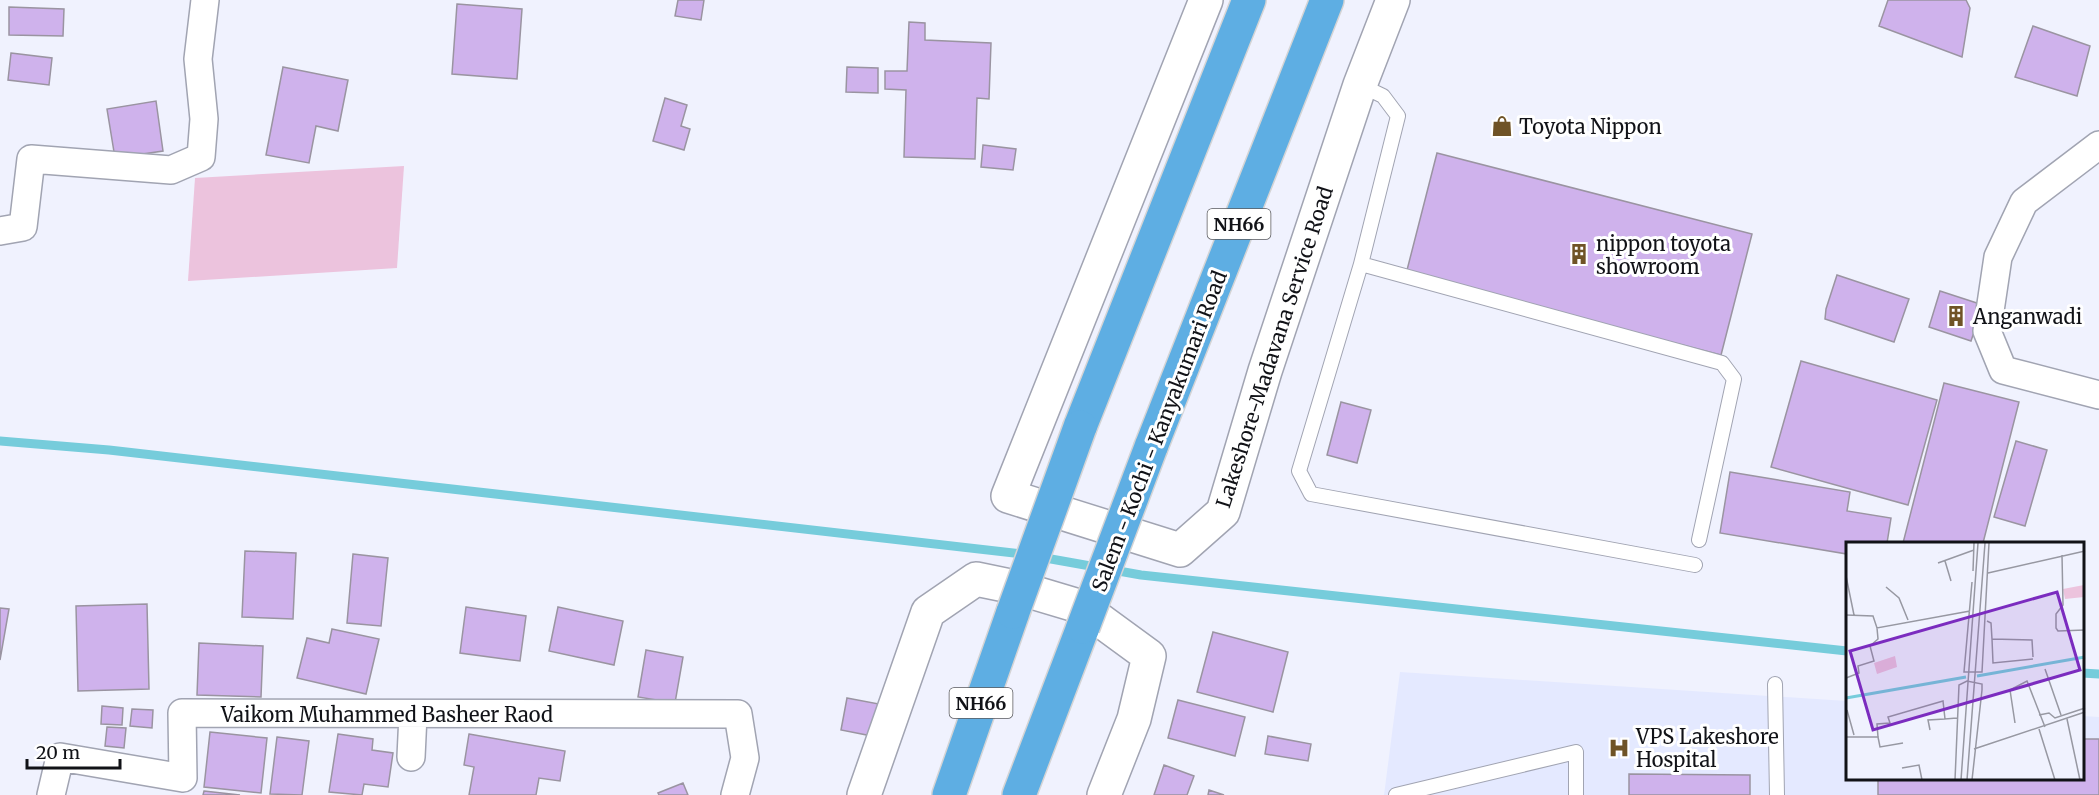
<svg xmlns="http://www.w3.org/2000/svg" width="2099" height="795" viewBox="0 0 2099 795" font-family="Merriweather,serif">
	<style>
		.built { fill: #e4e9ff }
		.green { fill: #ecc3dd }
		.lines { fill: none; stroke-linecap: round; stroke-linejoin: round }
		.stream { stroke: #76ccdb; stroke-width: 9 }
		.building { fill: #cfb2ec; stroke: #9a94a1; stroke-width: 1.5 }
		.service-casing { stroke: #a1a4b2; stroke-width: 16 }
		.minor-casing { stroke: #a1a4b2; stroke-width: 30 }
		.tertiary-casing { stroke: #a1a4b2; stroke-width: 36 }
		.trunk-casing { stroke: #d4d4d5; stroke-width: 36 }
		.service { stroke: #fff; stroke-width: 14 }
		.minor { stroke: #fff; stroke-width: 27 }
		.tertiary { stroke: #fff; stroke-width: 33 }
		.trunk { stroke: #5eaee3; stroke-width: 33 }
		.trunk-bridge-casing { stroke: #d4d4d5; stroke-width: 36; stroke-linecap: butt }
		.trunk-bridge { stroke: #5eaee3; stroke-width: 33 }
		.labels { text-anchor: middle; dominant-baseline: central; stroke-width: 6; stroke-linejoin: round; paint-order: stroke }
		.shield { fill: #fff; stroke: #58595d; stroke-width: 1.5 }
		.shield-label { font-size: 18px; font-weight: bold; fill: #111217 }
		.poi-label { font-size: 20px; fill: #111217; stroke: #fff; text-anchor: start }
		.street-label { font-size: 20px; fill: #111217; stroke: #fff }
		.inset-river { fill: none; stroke: #76ccdb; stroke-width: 3 }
		.inset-road { fill: none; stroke: #9798a2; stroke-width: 1.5 }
		.view { fill: #7b2cbf; fill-opacity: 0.15; stroke: #7b2cbf; stroke-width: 3 }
		.inset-edge { fill: none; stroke: #111217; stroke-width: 3 }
	</style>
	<rect width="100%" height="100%" fill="#f0f2fe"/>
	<!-- built -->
	<path class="built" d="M1400 672 1847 701V778H2082L2083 716 2099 717V795H1384Z"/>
	<!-- green -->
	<path class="green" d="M404 166 397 268 188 281 195 178Z"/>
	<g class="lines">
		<!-- stream -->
		<path class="stream" d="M0 441 109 450 1023 554 1141 575 1847 651
			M2082 673 2099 674"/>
	</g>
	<!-- building -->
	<path class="building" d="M678 0H704L701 20 675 16Z
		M1888 0H1966L1970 8 1962 57 1879 26Z
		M457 4 522 9 517 79 452 74Z
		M9 7 64 9 63 36 9 35Z
		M909 22 925 23V40L991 43 989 99 977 98 975 159 904 157 906 90 885 89V71H907Z
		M2033 26 2090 46 2077 96 2015 77Z
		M11 53 52 58 49 85 8 80Z
		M283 67 348 80 338 131 316 126 309 163 266 155Z
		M847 67 878 68V93L846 92Z
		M665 98 687 105 681 126 690 129 684 150 653 141Z
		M156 101 163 151 115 158 107 109Z
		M983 145 1016 149 1013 170 981 167Z
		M1437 153 1752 234 1721 355 1406 274Z
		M1837 275 1909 299 1894 342 1825 319 1826 309Z
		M1940 291 1983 305 1971 341 1929 327Z
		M1801 361 1937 400 1908 505 1771 467Z
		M1944 383 2019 402 1983 543H1903Z
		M1341 402 1371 410 1357 463 1327 455Z
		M2016 441 2047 450 2025 526 1994 517Z
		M1730 472 1850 492 1847 511 1891 518 1887 543H1847V554L1720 533Z
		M245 551 296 553 293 619 242 617Z
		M353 554 388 558 381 626 347 623Z
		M147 604 149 689 78 691 76 606Z
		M466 607 526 616 520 661 460 653Z
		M558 607 623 621 614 665 549 651Z
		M0 608 9 609 0 660Z
		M332 629 379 639 366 694 297 678 307 638 329 643Z
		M1213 632 1288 652 1273 712 1197 692Z
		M199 643 263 646 261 697 197 695Z
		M646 650 683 657 675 703 638 697Z
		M847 698 879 704 872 736 841 730Z
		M1178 700 1245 717 1235 756 1168 738Z
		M102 706 123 708 122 725 101 724Z
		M132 709 153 710 152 728 130 726Z
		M107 727 126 728 124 748 105 746Z
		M210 732 267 738 261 793 204 787Z
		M338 734 373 739 372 750 393 753 388 787 364 784 362 795 329 792Z
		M469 734 565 751 560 781 539 778 536 795H469L474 767 464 765Z
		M1268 736 1311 744 1308 761 1265 754Z
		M277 737 309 741 302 795 270 794Z
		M2082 739H2099V795H1878V778H2082Z
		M1164 765 1194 776 1187 795H1154Z
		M1629 774 1750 775V795H1629Z
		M683 783 688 795H659L658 793Z
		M1209 790 1224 795H1208Z
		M204 791 240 795H203Z"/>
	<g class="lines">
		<defs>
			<path id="service" d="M1360 85 1383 96 1398 116 1361 264 1722 363 1734 379 1699 540
				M1361 264 1299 471 1311 494 1695 565
				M1775 684 1777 795
				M1396 795 1576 752V795"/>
			<path id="minor" d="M2099 145 2024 202 1998 257 1987 331 2003 370 2099 395
				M0 231 23 227 31 159 171 170 201 157 204 119 198 59 205 0
				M411 757 413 715
				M51 795 60 757 183 778 182 713 738 714 745 758 735 795"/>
			<path id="tertiary" d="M1206 0 1008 496 1180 550 1223 512 1265 371 1360 85 1393 0
				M864 795 928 612 976 579 1015 587 1082 607 1149 656 1134 719 1104 795"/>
			<path id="trunk" d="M1080 427 1249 0
				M1151 447 1327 0
				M949 795 1013 612
				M1019 795 1083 627"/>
		</defs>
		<!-- service casing -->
		<use href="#service" class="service-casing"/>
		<!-- minor casing -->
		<use href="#minor" class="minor-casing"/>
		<!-- tertiary casing -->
		<use href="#tertiary" class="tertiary-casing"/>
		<!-- trunk casing -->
		<use href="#trunk" class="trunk-casing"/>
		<!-- service -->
		<use href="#service" class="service"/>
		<!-- minor -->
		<use href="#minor" class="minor"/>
		<!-- tertiary -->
		<use href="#tertiary" class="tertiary"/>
		<!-- trunk -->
		<use href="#trunk" class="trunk"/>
		<defs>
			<path id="trunk-bridge" d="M1013 612 1080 427
				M1083 627 1151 447"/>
		</defs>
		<!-- trunk-bridge casing -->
		<use href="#trunk-bridge" class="trunk-bridge-casing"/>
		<!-- trunk-bridge -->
		<use href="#trunk-bridge" class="trunk-bridge"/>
	</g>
	<!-- icons -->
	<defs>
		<symbol id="shop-bare" viewBox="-9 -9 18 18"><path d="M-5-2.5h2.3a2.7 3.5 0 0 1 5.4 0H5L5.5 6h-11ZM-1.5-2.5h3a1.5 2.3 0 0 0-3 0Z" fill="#6f5326" stroke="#fff" stroke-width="2.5" paint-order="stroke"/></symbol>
		<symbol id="building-bare" viewBox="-9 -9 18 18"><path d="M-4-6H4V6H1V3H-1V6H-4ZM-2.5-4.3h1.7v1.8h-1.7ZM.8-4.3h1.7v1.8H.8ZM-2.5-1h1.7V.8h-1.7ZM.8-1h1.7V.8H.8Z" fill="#6f5326" stroke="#fff" stroke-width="2.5" paint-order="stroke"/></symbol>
		<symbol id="hospital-bare" viewBox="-9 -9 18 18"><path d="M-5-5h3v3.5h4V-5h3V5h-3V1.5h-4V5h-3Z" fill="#6f5326" stroke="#fff" stroke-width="2.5" paint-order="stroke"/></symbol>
	</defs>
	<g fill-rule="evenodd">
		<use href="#shop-bare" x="1487" y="111" width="30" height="30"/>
		<use href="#building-bare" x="1564" y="239" width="30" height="30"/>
		<use href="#building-bare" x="1941" y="301" width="30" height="30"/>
		<use href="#hospital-bare" x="1604" y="733" width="30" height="30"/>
	</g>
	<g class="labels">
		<!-- shield labels -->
		<g class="shield">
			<rect x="1207.5" y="209" width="63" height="30" rx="4.5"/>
			<rect x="949.5" y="688" width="63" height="30" rx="4.5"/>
		</g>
		<g class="shield-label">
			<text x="1239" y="224">NH66</text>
			<text x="981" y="703">NH66</text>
		</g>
		<!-- poi labels -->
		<g class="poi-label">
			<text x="1519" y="126">Toyota Nippon</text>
			<text x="1596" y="243">nippon toyota<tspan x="1596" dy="23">showroom</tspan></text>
			<text x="1973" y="316">Anganwadi</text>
			<text x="1636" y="736">VPS Lakeshore<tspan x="1636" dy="23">Hospital</tspan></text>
		</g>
		<!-- street labels -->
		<g class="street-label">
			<text transform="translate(1274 347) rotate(-72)">Lakeshore-Madavana Service Road</text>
			<text transform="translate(1159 431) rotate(-69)">Salem - Kochi - Kanyakumari Road</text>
			<text x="387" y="714">Vaikom Muhammed Basheer Raod</text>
		</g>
	</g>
	<!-- overview -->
	<g transform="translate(1846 542)">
		<rect width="238" height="238" fill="#f0f2fe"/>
		<path d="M238 43V55L219 57 217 47ZM49 114 51 125 31 132 28 121Z" fill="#ecc3dd"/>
		<path class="inset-river" d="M131 134 239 115M0 156 120 135"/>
		<path class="inset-road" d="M216 13 217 63 210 72V86L212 89 239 88M99 19 105 39M92 21 128 8M127 29 128 1M142 31 239 9M0 34 8 73M126 40 118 130H136L143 1M40 45 53 56 62 78M0 73 27 74 31 86 124 69M141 79 145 81 146 97 186 98 187 115M146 97 147 121 187 117M199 127 215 173M0 136 13 131 12 124 28 119 24 104 32 97 31 86M1 168 8 193M193 173 203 171 209 176 239 166M221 177 234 238M169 181 164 148 181 139 199 185M193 187 209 238M84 188 82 178 99 177M0 195H32L31 182 44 181 42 175 97 159 99 177 111 176M32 195 34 205 57 201M128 207 239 170M56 226 73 223 76 238M109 238 113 143 121 139 136 142V148L126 238M115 238 132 1M121 238 139 1"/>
		<path class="view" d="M211 50 234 128 27 188 4 109Z"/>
		<rect width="238" height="238" class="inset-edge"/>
	</g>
	<!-- scale -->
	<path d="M27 759v9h93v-9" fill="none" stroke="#111217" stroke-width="3"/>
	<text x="36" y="759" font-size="18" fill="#111217" stroke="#ffffff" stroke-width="4.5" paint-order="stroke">20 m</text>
</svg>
